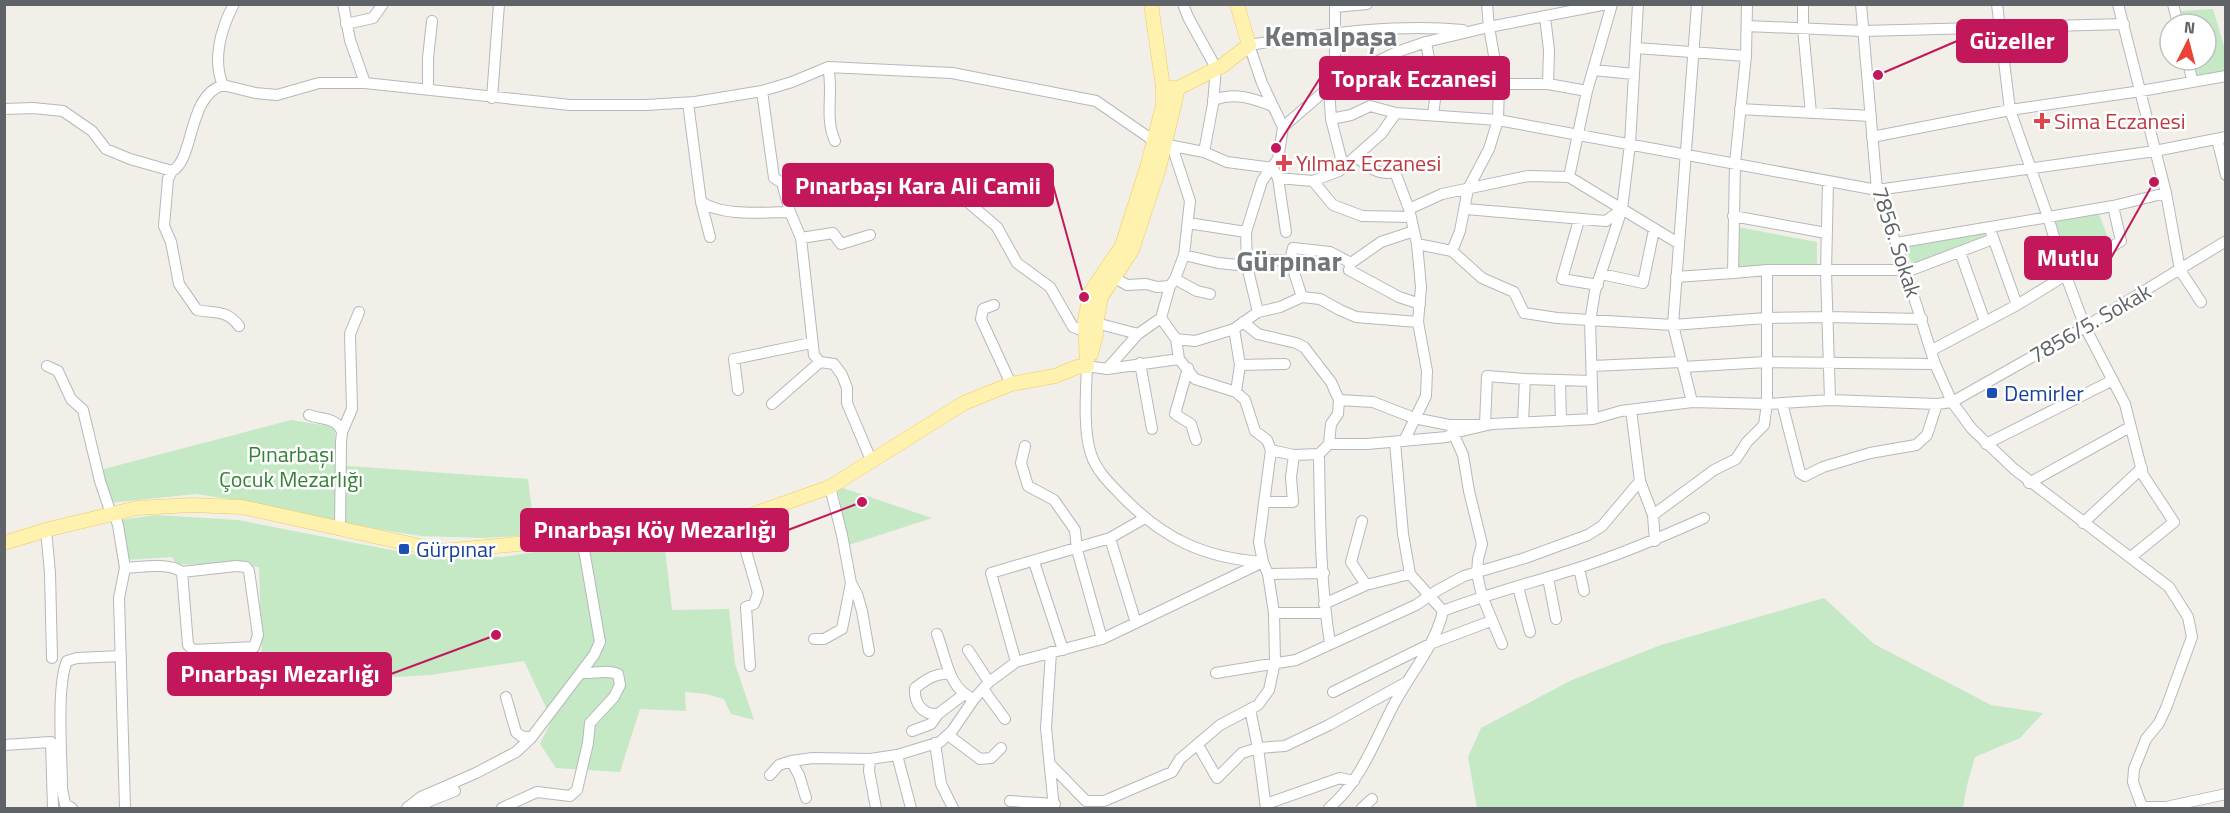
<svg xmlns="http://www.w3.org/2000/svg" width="2230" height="813" viewBox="0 0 2230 813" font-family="'Titillium Web',sans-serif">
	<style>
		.green { fill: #c5e8c5 }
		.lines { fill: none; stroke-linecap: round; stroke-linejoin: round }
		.minor-casing { stroke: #b5b8bc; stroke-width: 12 }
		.major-casing { stroke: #f2c960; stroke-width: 15 }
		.minor { stroke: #fff; stroke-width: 10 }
		.major { stroke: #fff2af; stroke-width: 14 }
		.health-dot { fill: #e0444e; stroke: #fff; stroke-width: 2 }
		.transit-dot { fill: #1a4fb4; stroke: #fff; stroke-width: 2 }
		.labels { text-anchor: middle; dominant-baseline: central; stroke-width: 5; stroke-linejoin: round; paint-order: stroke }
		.health-label { font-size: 22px; fill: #be3a42; stroke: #fff; text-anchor: start }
		.street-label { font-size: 22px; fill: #5f6368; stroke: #fff }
		.transit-label { font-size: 22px; fill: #164399; stroke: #fff; text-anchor: start }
		.park-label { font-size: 22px; fill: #348238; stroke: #fff }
		.district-label { font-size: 28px; font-weight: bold; fill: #70757a; stroke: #fff }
		.leader { fill: none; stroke: #c2185b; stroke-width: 2 }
		.callout-dot { fill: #c2185b; stroke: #fff; stroke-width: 2 }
		.callout { fill: #c2185b; stroke: #c2185b; stroke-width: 2 }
		.callout-label { font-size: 24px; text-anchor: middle; font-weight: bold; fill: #fff }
	</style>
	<rect width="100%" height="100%" fill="#f1efe8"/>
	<!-- green -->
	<path class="green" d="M2213 9 2225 50V71L2197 77 2193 60H2206V24H2184L2181 11Z
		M2099 214 2110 243 2070 266 2055 222Z
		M1737 227 1817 242V265L1735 267Z
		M1985 229 1988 235 1912 264 1905 246Z
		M291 420 335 427V465L528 479 535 535 485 538 421 536 352 525 248 502 196 494 108 503 100 470Z
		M837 486 932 518 849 545Z
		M155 515 238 520 427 557H503L663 531 672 610 729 609 735 664 754 720 731 714 724 699 706 694 685 692 686 711 640 709 620 772 556 768 540 744 552 720 524 661 430 675 360 679 302 663H262L259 567 176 564 172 557 127 560 120 520Z
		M1824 598 1874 644 1991 705 2043 713 2020 738 1975 757 1967 785 1963 808H1477L1468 757 1481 728 1572 680 1661 645Z"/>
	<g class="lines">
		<defs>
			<path id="minor" d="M234 4C221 28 212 60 223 85L255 93 277 95 319 83H365L570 105H646L695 102 762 91 792 82 828 67 952 73 1096 101 1154 141
				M343 4 350 40 365 83
				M1183 4 1188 17 1216 68 1213 104 1204 152
				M1335 4V82
				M1803 4V29L1811 113
				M1861 4 1877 190 1906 272 1935 364 1952 402 1972 429 2014 469 2169 587 2188 617 2192 637 2166 708 2159 723 2146 739 2134 769 2133 782 2142 807H2166L2226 794
				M1997 4 2010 110 2048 217 2066 276 2085 327 2125 404 2143 475 2174 522 2131 557
				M2118 4 2166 193 2180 270 2201 302
				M2173 4 2178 24
				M1335 7 1367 4
				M1545 17 1549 50 1548 84
				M346 24 373 18 383 4
				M1747 26 1863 31 2124 24
				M1426 42 1431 69 1465 75H1497
				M1636 48 1746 56
				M2187 60 2193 82
				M828 67C834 91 824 118 835 141
				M1593 70 1634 74
				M1359 72 1416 87 1420 91 1436 92 1433 115
				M1499 84H1548L1587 91
				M1329 88 1331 119 1343 166
				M428 89V58L432 21
				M762 91 774 178 782 183 790 212 801 238 814 355 820 362 834 364 842 375 847 388V403L871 460
				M492 98 499 4
				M1213 100C1236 92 1251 98 1273 106
				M688 103 701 202 710 237
				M4 109 33 108 63 111 92 131 106 149 130 159 172 171C195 159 187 96 223 85
				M1740 109 1871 116
				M1331 119 1351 115 1370 106 1396 113
				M1283 127 1262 83 1249 45C1320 35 1392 23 1463 30
				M1872 137 2010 110 2141 91 2226 76
				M2217 139 2226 175
				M1168 145 1204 152 1227 162 1273 168
				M1172 146 1190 201 1184 255 1175 279 1170 286 1161 318 1176 339 1179 359 1107 369 1087 366C1086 391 1083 431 1091 454 1096 470 1109 483 1121 495 1162 538 1203 558 1263 562
				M1356 156C1367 167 1379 176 1395 172L1409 209 1417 244 1421 287 1418 322 1427 371 1426 396 1404 441
				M1273 168 1278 178 1313 181 1333 205 1362 216 1411 217
				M172 171 168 179 164 226 171 242 179 284 197 310C216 314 226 309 239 326
				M975 176 963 198 997 227 1017 263 1050 287 1073 327 1086 332
				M1569 177 1587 91 1612 4
				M1278 178 1286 232
				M1313 181 1339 171 1381 134 1396 113 1498 120 1877 190 2155 151 2226 137
				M1828 182 1826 272 1830 400
				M701 202C725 217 763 212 790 212
				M1409 209 1442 194 1528 176 1569 177 1678 243
				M1466 209 1606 221 1622 209
				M1733 216 1826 233
				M1579 220 1562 279 1598 285
				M1188 223 1246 232
				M1991 232 2017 305
				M801 238 833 233 841 244 870 235
				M1896 243 2113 206 2166 193
				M1417 244 1452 251 1482 278 1514 292 1524 313 1557 318 1673 325 1766 318 1828 317 1922 319
				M1452 251 1460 231 1468 189 1489 149 1498 120 1499 84 1489 27 1487 4
				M1960 252 1985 322
				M1184 255 1218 263 1247 266 1261 260H1290L1302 297
				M1290 260 1293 248 1330 252 1351 263 1349 270 1399 297 1420 304
				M1351 263 1381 242 1414 231
				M1906 272 1993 239
				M1733 273 1767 270H1905
				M1601 274 1643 283 1654 230
				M1115 275 1120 281 1127 285 1146 284 1157 287 1170 286
				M1676 277 1733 273 1735 163 1746 56 1747 4
				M1175 279 1197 291 1210 294
				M994 305 983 309 981 319 1011 384
				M1258 312 1247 266 1246 232 1262 181 1278 159 1283 127 1335 82 1397 52 1426 42 1489 27 1607 4
				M1243 322 1258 334 1296 343 1304 347 1331 382 1339 400 1338 414 1331 424 1329 444
				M1096 323 1138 334
				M1234 329 1240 365 1236 392
				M1176 339 1195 341 1205 338 1234 329 1258 312 1280 307 1302 297 1320 299 1340 310 1356 317 1418 322
				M1932 350 2017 305 2121 241 2113 206
				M1179 359 1195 379 1236 392 1245 400 1255 431 1267 440 1271 450 1294 455 1319 454
				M1140 363 1152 429
				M1240 365 1285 364
				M47 366 58 371 71 399 83 410 100 481 111 514
				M1592 366 1681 362
				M1683 367 1766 362 1935 364
				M1188 368 1175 414 1191 424 1196 440
				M1107 369 1138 334 1161 318
				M1560 381 1561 421
				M738 390 734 359 811 343
				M1339 400 1373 402 1414 418 1449 425H1485L1487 376 1525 379 1592 381
				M1692 402 1673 325 1697 4
				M1782 403 1800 473 1805 476 1823 467 1870 453 1916 445 1927 435 1937 404
				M772 404 820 362
				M1631 410 1640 481 1653 515 1655 541
				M309 415C322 420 337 417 342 432
				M1593 419 1590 321 1595 291 1622 209 1630 144 1638 4
				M1523 422 1525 379
				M1453 433 1463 455 1469 491 1482 544 1478 559 1477 574 1482 596 1502 644
				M1986 444 2113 380
				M1025 446 1021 463 1028 486 1054 500 1075 530 1077 550 1102 639
				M2029 483 2130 427
				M830 487 842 535 851 583 857 594 862 611 869 651
				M1264 502H1293L1291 477 1294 455
				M114 513 118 525 125 568 119 598 125 808
				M1653 515 1714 470 1736 459 1747 442 1764 425 1767 404V270
				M737 520 758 593 754 604 746 607 750 666
				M1362 521 1351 562 1366 585
				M2083 523 2142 468
				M46 530 50 573 52 658
				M340 530 341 442 342 432 352 409 350 334 359 312
				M1110 538 1136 623
				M1034 562 1063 650
				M125 568C141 567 169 562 182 572L236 566 246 567 249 571 258 635 254 647 193 650 188 645 182 572
				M1579 568 1584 591
				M1268 574 1324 573
				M1548 578 1556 619
				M1518 587 1530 632
				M1324 604 1366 585 1410 574
				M1443 611C1487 594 1531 583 1575 569 1619 555 1662 537 1704 518
				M1274 613H1325
				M937 634C946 657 948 689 974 699
				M814 639H824L842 629 851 583
				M1330 643C1320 581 1320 517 1319 454L1329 444H1367L1447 437 1453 433 1492 424 1593 419 1621 411 1692 402 1767 404 1830 400 1937 404 1952 402 2085 327 2226 241
				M968 650 989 682
				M1051 652 1046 728 1054 808
				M1016 662 991 573 1110 538 1145 518
				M1216 673 1296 660 1416 605 1438 590 1464 576 1525 558 1588 535 1602 526 1640 481
				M983 689 1005 719
				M1333 692 1430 644 1491 621
				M506 697 516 732 521 736 531 738
				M1250 709 1258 748 1285 746 1329 725 1407 682
				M938 714C922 715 914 703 915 688 926 680 936 672 950 674
				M912 731 931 724 938 714 963 695
				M948 735 980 759 991 758 1001 748
				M935 743 941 784 953 808
				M4 745 51 742 53 808
				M1198 745 1217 778 1242 753 1258 748 1266 808
				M897 755 911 808
				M870 759 869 771 876 808
				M791 761 799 775 806 798
				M1050 764 1086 801H1104L1172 772 1180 759 1220 725 1258 705 1269 690 1275 662 1274 613 1268 574 1263 562 1259 542 1271 450
				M770 775 779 765 791 761 813 758 870 759 897 755 940 742 952 731 974 699 989 682 1016 662 1102 639 1263 562
				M1010 801 1055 804
				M1266 804 1340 778 1354 781
				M72 808 65 804 62 789C62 759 56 686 67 661L77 658 121 656
				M407 808 421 797 476 773 516 752 531 738 594 655 600 642 582 538
				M416 808 432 800 455 791
				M502 808 537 792 570 796 577 790 588 743 590 723 614 697 620 685 618 674C607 669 593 674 581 673
				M1329 808C1360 782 1374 743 1392 708 1408 676 1435 647 1443 611L1410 574 1403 534 1395 442
				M1362 808 1372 799"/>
			<path id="major" d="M1171 88H1178L1222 66 1249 45 1237 4
				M1091 354 1096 335V323L1101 297 1132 250 1159 168 1178 88
				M1087 366 1085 320 1090 293 1122 246 1148 164 1163 105V87L1151 4
				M4 543 46 530 137 508 192 505 242 507 442 551 582 538 737 520 830 487 964 403 1011 384 1055 376 1077 367 1087 366"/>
		</defs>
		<!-- minor casing -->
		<use href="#minor" class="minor-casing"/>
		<!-- major casing -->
		<use href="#major" class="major-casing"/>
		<!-- minor -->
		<use href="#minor" class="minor"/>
		<!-- major -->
		<use href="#major" class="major"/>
	</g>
	<!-- markers -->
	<g class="health-dot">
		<path d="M2039 112h6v6h6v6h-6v6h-6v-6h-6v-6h6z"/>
		<path d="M1281 154h6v6h6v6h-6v6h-6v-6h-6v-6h6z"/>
	</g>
	<g class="transit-dot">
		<rect x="1986" y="387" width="12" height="12" rx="3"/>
		<rect x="398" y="543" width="12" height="12" rx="3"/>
	</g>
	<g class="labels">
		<!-- health labels -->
		<g class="health-label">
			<text x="2054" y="121">Sima Eczanesi</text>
			<text x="1296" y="163">Yılmaz Eczanesi</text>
		</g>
		<!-- street labels -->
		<g class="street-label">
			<text transform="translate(1897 242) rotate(72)">7856. Sokak</text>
			<text transform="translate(2090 323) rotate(-30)">7856/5. Sokak</text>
		</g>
		<!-- transit labels -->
		<g class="transit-label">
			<text x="2004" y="393">Demirler</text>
			<text x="416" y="549">Gürpınar</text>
		</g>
		<!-- park labels -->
		<g class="park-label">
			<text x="291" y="454">Pınarbaşı<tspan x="291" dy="25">Çocuk Mezarlığı</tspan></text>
		</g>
		<!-- district labels -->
		<g class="district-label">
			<text x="1331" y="35">Kemalpaşa</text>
			<text x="1289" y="260">Gürpınar</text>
		</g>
	</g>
	<!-- callouts -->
	<path class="leader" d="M1878 75L1957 41M1276 148L1320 78M1084 297L1053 185M2154 182L2111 258M862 502L788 530M496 635L391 674"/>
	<g class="callout-dot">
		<circle cx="1878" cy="75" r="6"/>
		<circle cx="1276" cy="148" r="6"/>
		<circle cx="1084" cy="297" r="6"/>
		<circle cx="2154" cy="182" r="6"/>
		<circle cx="862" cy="502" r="6"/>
		<circle cx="496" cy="635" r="6"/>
	</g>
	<g class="callout">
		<rect x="1957" y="20" width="110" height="42" rx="6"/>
		<rect x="1320" y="57" width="189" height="42" rx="6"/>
		<rect x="783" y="164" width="270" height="42" rx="6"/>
		<rect x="2025" y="237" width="86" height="42" rx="6"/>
		<rect x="521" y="509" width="267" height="42" rx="6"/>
		<rect x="168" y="653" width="223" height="42" rx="6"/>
	</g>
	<g class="callout-label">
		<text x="2012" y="49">Güzeller</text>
		<text x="1414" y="87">Toprak Eczanesi</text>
		<text x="918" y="194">Pınarbaşı Kara Ali Camii</text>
		<text x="2068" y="266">Mutlu</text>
		<text x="655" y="538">Pınarbaşı Köy Mezarlığı</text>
		<text x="280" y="682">Pınarbaşı Mezarlığı</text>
	</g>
	<!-- border -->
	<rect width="2230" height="813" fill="none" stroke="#5f6368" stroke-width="12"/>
	<!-- north arrow -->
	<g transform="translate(2188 42) rotate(6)"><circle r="28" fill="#ffffff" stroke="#bfc1c3" stroke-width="1.5"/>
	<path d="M0-4.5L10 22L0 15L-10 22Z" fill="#ea4335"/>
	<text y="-9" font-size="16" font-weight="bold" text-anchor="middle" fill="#5f6368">N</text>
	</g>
</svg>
